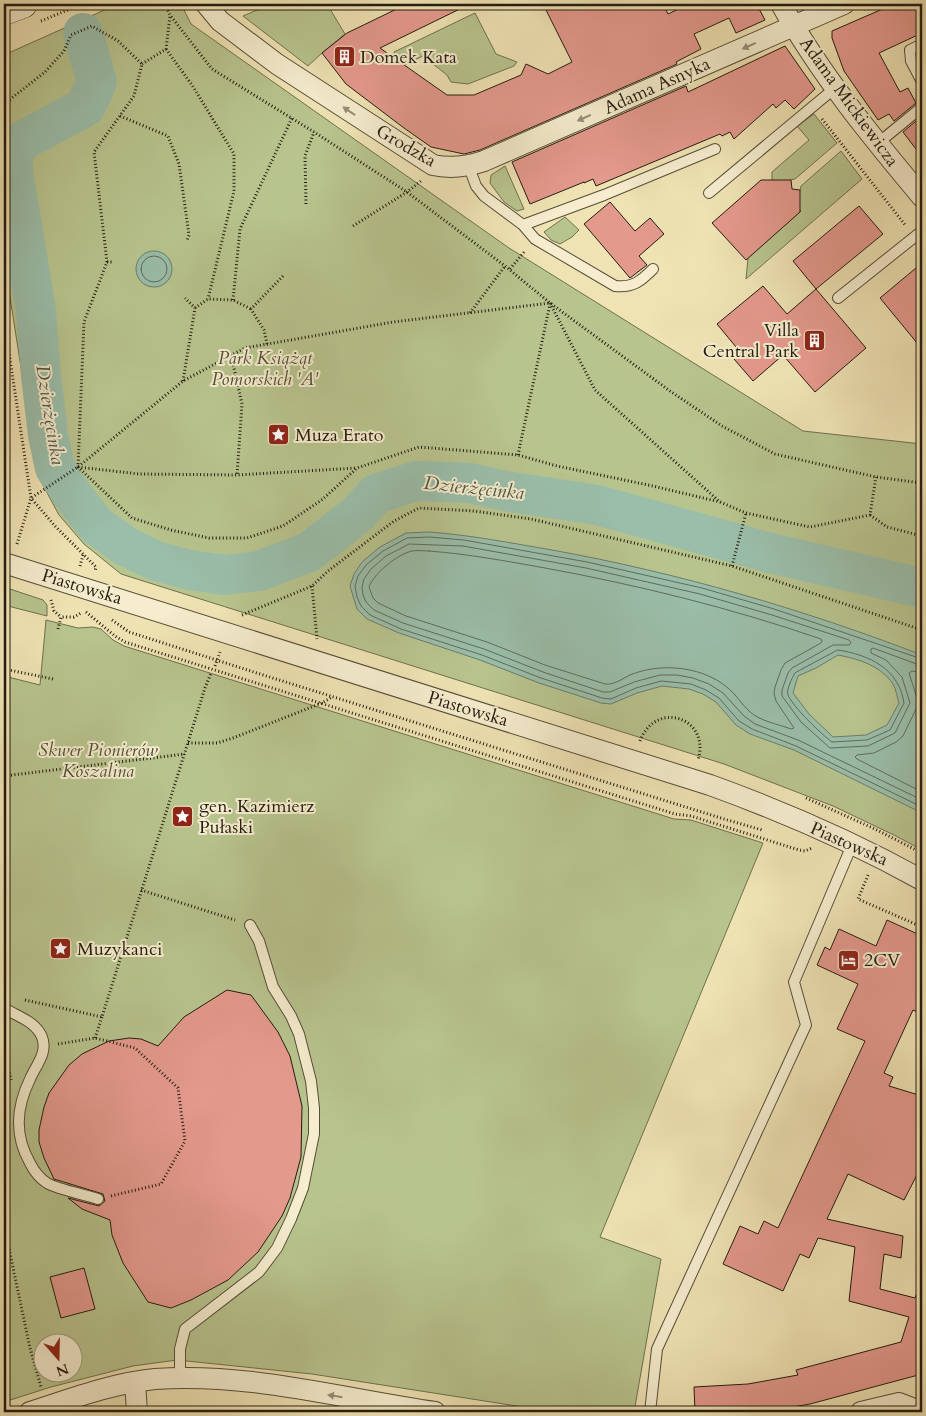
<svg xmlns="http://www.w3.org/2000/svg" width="926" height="1416" viewBox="0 0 926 1416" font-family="Cardo,serif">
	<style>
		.green { fill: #b8c48e; stroke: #6e704f; fill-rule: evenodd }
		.water { fill: #9abeaa; stroke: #6a7d6c; fill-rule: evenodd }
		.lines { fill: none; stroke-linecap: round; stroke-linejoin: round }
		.shore { stroke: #5e6c5d; stroke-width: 1 }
		.river { stroke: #9abeaa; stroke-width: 40 }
		.building { fill: #e4998d; stroke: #231b10 }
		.lane-casing { stroke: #564d39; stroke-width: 12 }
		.street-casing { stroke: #564d39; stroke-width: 22 }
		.secondary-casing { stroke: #231b10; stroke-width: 29 }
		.path { stroke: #231b10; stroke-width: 3; stroke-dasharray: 1 2.5; stroke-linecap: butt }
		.lane { stroke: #f5edce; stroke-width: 10 }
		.street { stroke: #f5edce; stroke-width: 20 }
		.secondary { stroke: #f5edce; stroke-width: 28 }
		.oneway { fill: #968e78 }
		.labels { text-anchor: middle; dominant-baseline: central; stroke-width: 4; stroke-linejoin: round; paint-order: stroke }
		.poi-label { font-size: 18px; fill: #231b10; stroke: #f5edce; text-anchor: start }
		.street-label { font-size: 18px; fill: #231b10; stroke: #f5edce }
		.park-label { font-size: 18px; font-style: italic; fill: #504e36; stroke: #f5edce }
		.water-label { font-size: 19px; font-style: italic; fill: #4d5446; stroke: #f5edce }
	</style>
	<rect width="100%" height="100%" fill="#efe3b4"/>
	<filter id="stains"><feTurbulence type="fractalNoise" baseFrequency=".004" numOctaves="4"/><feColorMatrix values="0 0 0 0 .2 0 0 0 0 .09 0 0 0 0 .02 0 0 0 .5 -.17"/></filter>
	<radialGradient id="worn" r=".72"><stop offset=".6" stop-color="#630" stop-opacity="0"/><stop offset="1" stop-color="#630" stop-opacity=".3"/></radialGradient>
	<!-- green -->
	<path class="green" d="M118 4H181L191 24 509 248 803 431 922 444V850L896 836 833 806 724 764 121 574 84 544 59 515 38 476 9 291 4 278V55Z
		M271 4H298L305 6 309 4H327L345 34 322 53 308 66 243 16Z
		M475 13 496 54 517 62 514 66 468 84 451 82 447 75 423 56 404 65 396 60 394 52Z
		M814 114 837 143 795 179 790 180 782 190 772 179V172L809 140 797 126Z
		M841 151 862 179 746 279 748 258 801 211 789 198 798 191H800L801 186Z
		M505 166 524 209 517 211 504 202 490 183 491 175Z
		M565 217 579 230 572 237 560 244 551 240 544 232Z
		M4 587 43 600 47 605V616L4 605Z
		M46 620 78 628 93 627 101 629 113 640 124 646 674 819 691 820 763 843 600 1237 661 1259 634 1412H555L312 1374 177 1360 133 1366 51 1387 4 1402V998H6L4 994V676L40 685ZM42 1344H72V1374H42Z"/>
	<!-- water -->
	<path class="water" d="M136 269a18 18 0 1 1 36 0a18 18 0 1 1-36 0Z
		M429 532C470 535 511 543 552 550 679 573 802 609 922 655V813L794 750 750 734 736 725 716 702 703 694 689 689 662 686 637 693 611 704 601 703 539 683 480 660 399 633 367 619 357 609 350 586 354 574 362 562 380 547 406 533ZM838 655C859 659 881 666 893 684 896 689 897 697 899 703L887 725 866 735 833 737 809 714 793 693 798 676 816 668Z"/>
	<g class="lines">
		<!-- shore -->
		<path class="shore" d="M141 269a13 13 0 1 1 26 0a13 13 0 1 1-26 0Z
			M429 551C468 554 506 561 545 568 638 585 731 608 821 639L822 641 821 643 785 663 781 670 775 687 774 693 776 701 794 728 791 729C778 724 759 721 749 711 741 704 736 694 728 688 714 676 694 669 675 668 659 667 645 669 630 675 622 679 614 685 605 684L545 665 487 642 406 616 378 603 373 598 369 587C374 573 398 554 412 551 417 550 423 551 429 551Z
			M838 650C870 655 899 669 904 703L890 730 867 740 832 742C821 734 793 707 788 695 786 690 792 678 795 673Z
			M922 659 774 609 702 588 587 562 464 540 429 537 407 538 383 551 366 565 358 576 355 586 357 597 361 606 370 615 401 629 482 655 541 678 602 698 611 699 636 688 661 681 691 684 706 690 719 698 739 721 752 729 796 746 922 807
			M922 666 873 648 871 649V653L886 660 902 677 910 703 895 733 868 746 830 748 801 722 782 696V690L788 673 792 668 833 645H849L851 643 849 640 772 615 700 594 586 568 463 546 409 544 386 556 371 569 364 579 362 587 363 595 366 602 374 610 403 623 484 649 543 672 603 692H610L634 682 660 675H677L693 678 709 684 723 693 744 716 755 724 798 740 922 800
			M922 673 912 671 909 673 917 698 918 705 903 736 896 742 874 753 857 755 855 757 857 759 922 792"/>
		<!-- river -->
		<path class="river" d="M83 33 97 82 85 107 20 142 13 155V172L36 311 41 376 48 435 55 468 71 493 96 525 125 546 156 561 190 570 224 575 259 571 309 552 358 514 376 494 416 481 470 483 505 491 597 505 770 553 922 588"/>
	</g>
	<!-- building -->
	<path class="building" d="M407 4H470L380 48 447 95H474L521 75 526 64 548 74 572 62 543 4H663L668 14 689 4H759L757 5 765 20 736 33 729 18 694 34 701 49 676 62 677 64 480 150 464 154 431 147 404 128 346 84 322 53 347 33Z
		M894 4H922V33L879 53 900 92 908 88 916 103 894 121 889 114 878 120 844 71 832 38V31Z
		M785 46 815 89 794 109 785 100 776 108 773 104 734 139 730 132 722 136 720 134 596 186 593 179 584 183V182L530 204 512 162 686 86 688 92Z
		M922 116V157L903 132Z
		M761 180H791L792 189 800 190V212L746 260 712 223Z
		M610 202 635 231 650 218 664 234 639 256 647 265 630 278 584 224Z
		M859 206 883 234 816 289 793 261Z
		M922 263V349L880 298Z
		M763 286 787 314 816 289 866 348 815 392 783 355 753 381 734 359 741 353 717 324Z
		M887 920 922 936V1014L913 1010 884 1073 893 1077 889 1086 922 1096V1174L918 1173 904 1200 848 1174 827 1219 903 1236 901 1258 884 1254 880 1289 915 1298 919 1287 922 1288V1374L810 1404 764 1412H695L694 1387 748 1384 798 1375 796 1370 901 1342 909 1317 849 1301 855 1247 818 1238 809 1258 800 1254 783 1291 723 1264 740 1226 758 1234 764 1221 778 1228 865 1041 837 1029 858 984 817 965 825 947 830 950 839 929 876 946Z
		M227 990 251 995 278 1032 290 1056 302 1106 301 1157 290 1198 282 1216 258 1252 228 1280 191 1300 171 1308 148 1302 123 1263 112 1235 110 1220 82 1209 68 1198 99 1206 105 1201 103 1194 54 1179 44 1158 39 1142V1130L44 1107 49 1093 69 1065 82 1054 109 1041 129 1038 141 1039 158 1046 184 1017Z
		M84 1268 95 1309 61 1318 50 1277Z"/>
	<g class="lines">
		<defs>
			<path id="lane" d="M922 44 910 50 911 61 922 82
				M877 144 922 107
				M469 167 476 186 484 196 523 225 535 239 615 286C633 288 641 281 653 269
				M709 193 835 88
				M523 225 604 195 715 149
				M838 298 922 231
				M4 1008C18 1017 35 1021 42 1037 48 1053 36 1065 30 1079 16 1108 14 1135 30 1163 34 1171 39 1178 47 1183 59 1190 84 1194 98 1199
				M180 1378V1349L185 1329 259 1272 277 1248 291 1219 303 1188 314 1134V1108L311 1081 299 1034 291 1016 273 987 259 941 250 925
				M650 1412 657 1349 806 1025 794 982 852 845"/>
			<path id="street" d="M206 4 220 21 277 64 433 165C451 169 466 167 484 161L844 4
				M781 4C820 74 871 136 922 197
				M4 563 710 785C782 811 855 843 922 880
				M135 1382 137 1412
				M30 1412C71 1399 113 1383 155 1379 247 1372 344 1399 435 1412
				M861 1412 899 1403 922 1412"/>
			<path id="secondary" d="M4 11 23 4"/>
		</defs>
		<!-- lane casing -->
		<use href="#lane" class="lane-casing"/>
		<!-- street casing -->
		<use href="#street" class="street-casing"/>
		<!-- secondary casing -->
		<use href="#secondary" class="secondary-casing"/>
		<!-- path -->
		<path class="path" d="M165 4 170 15 212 69 314 132 407 192 505 266 550 303 670 391 722 426 775 454 876 477 922 483
			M864 9 876 4
			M41 21 82 4
			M166 49 192 85 234 154V191L208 299
			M142 64 166 49 170 16
			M4 104 45 72 64 51 71 35 92 26 118 41 142 64 134 96 94 152 107 262 84 322 78 467 132 518 171 530 209 538H247L283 526 323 499 357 468 419 447 518 455 557 466 653 486 720 502
			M120 116 168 136 179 164 189 235 187 240
			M822 119 906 226
			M306 204 305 156 314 132
			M353 226 407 192 421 181
			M107 262H112
			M510 269 525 251
			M233 300 240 229 292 118
			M550 303 595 390 720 502 746 513 810 527 870 515 876 477
			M195 308 208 299 233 300 251 309
			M470 313 505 266
			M4 320 31 498 55 526 96 567 95 571
			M267 344 264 330 251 309 284 275
			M231 355 242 404 237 475
			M183 381 195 308 185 298
			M518 455 550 304
			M78 467 139 474 237 475 356 468
			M870 515 887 527 922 536
			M17 544 31 498 78 467 183 381 245 348 393 322 550 303
			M80 566 83 555
			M732 566 746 513
			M312 586 317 639
			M51 600 54 611 61 617
			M86 612 115 636 125 642 675 814 691 816 799 850 805 851 812 848
			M242 615 312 586 328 571 394 521 419 508 474 511 531 519 732 566 922 630
			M112 620 129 632 260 674 724 819 762 830
			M58 629 61 617H74L81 613
			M215 666 220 652
			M4 669 53 679
			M640 741C656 699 711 718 698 760
			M188 743H217L233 738 322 703 332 697
			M4 776 185 754
			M806 798 875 829 922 853
			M868 875 858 899 922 927
			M141 890 235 920
			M25 1000 102 1017 205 688 211 673
			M95 1038 102 1017
			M58 1044 95 1038 135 1048 178 1088 185 1141 161 1184 111 1196
			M4 1045 11 1080
			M4 1225 30 1348 41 1387"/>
		<!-- lane -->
		<use href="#lane" class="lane"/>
		<!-- street -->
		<use href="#street" class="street"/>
		<!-- secondary -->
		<use href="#secondary" class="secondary"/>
	</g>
	<!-- one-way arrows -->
	<defs><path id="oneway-solid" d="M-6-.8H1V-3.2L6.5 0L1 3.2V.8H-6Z" transform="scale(1.25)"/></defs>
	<g class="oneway">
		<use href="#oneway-solid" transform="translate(749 46) rotate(156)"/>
		<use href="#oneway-solid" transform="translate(349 111) rotate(-146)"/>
		<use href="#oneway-solid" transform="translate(584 118) rotate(156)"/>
		<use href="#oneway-solid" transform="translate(335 1396) rotate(-171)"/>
	</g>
	<!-- icons -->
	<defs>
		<symbol id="building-square" viewBox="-11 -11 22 22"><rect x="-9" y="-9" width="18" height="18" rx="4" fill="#8f2418" stroke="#f5edce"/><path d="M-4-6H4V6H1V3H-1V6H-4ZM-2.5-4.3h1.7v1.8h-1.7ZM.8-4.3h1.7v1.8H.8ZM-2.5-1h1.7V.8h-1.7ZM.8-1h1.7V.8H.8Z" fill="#fff"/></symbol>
		<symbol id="sight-square" viewBox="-11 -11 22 22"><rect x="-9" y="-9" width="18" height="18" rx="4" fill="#8f2418" stroke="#f5edce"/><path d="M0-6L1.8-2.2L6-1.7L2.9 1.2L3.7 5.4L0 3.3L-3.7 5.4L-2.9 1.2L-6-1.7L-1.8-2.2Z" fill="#fff"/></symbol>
		<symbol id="hotel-square" viewBox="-11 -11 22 22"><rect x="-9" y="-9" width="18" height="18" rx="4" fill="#8f2418" stroke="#f5edce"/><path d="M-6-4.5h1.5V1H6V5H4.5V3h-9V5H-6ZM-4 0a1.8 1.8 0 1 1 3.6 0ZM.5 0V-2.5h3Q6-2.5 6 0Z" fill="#fff"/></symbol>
	</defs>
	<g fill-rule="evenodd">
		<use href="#building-square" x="332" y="44" width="25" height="25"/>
		<use href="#building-square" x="802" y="328" width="25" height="25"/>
		<use href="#sight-square" x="266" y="422" width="25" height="25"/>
		<use href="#sight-square" x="170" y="804" width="25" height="25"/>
		<use href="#sight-square" x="48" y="936" width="25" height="25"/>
		<use href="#hotel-square" x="836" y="948" width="25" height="25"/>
	</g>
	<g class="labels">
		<!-- poi labels -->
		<g class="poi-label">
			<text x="360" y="57">Domek Kata</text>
			<text x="799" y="330" text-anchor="end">Villa<tspan x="799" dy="21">Central Park</tspan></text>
			<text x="295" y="435">Muza Erato</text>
			<text x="199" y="806">gen. Kazimierz<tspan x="199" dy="21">Pułaski</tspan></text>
			<text x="77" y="949">Muzykanci</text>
			<text x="864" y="960">2CV</text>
		</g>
		<!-- street labels -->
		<g class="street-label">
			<text transform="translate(657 86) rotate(-24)">Adama Asnyka</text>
			<text transform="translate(849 102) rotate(54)">Adama Mickiewicza</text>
			<text transform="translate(406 146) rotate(30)">Grodzka</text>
			<text transform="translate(82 587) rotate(17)">Piastowska</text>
			<text transform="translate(468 709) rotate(17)">Piastowska</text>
			<text transform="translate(849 844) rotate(24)">Piastowska</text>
		</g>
		<!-- park labels -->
		<g class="park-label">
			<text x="265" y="358">Park Książąt<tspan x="265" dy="21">Pomorskich 'A'</tspan></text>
			<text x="98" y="750">Skwer Pionierów<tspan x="98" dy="21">Koszalina</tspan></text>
		</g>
		<!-- water labels -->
		<g class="water-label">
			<text transform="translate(50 415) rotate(81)">Dzierżęcinka</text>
			<text transform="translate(474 488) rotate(6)">Dzierżęcinka</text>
		</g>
	</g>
	<!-- margin -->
	<rect width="926" height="1416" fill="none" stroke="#efe3b4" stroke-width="20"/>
	<rect x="5" y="5" width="916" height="1406" fill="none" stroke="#231b10" stroke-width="2.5"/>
	<rect x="10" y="10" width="906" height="1396" fill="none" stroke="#231b10"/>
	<!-- north arrow -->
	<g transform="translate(58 1358) rotate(160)"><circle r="24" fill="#f5edce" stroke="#a19982"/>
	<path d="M0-4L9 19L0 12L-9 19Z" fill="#8f2418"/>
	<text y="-8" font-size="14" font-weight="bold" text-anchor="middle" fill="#231b10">N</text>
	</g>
	<rect width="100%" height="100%" filter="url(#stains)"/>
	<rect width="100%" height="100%" fill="url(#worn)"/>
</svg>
